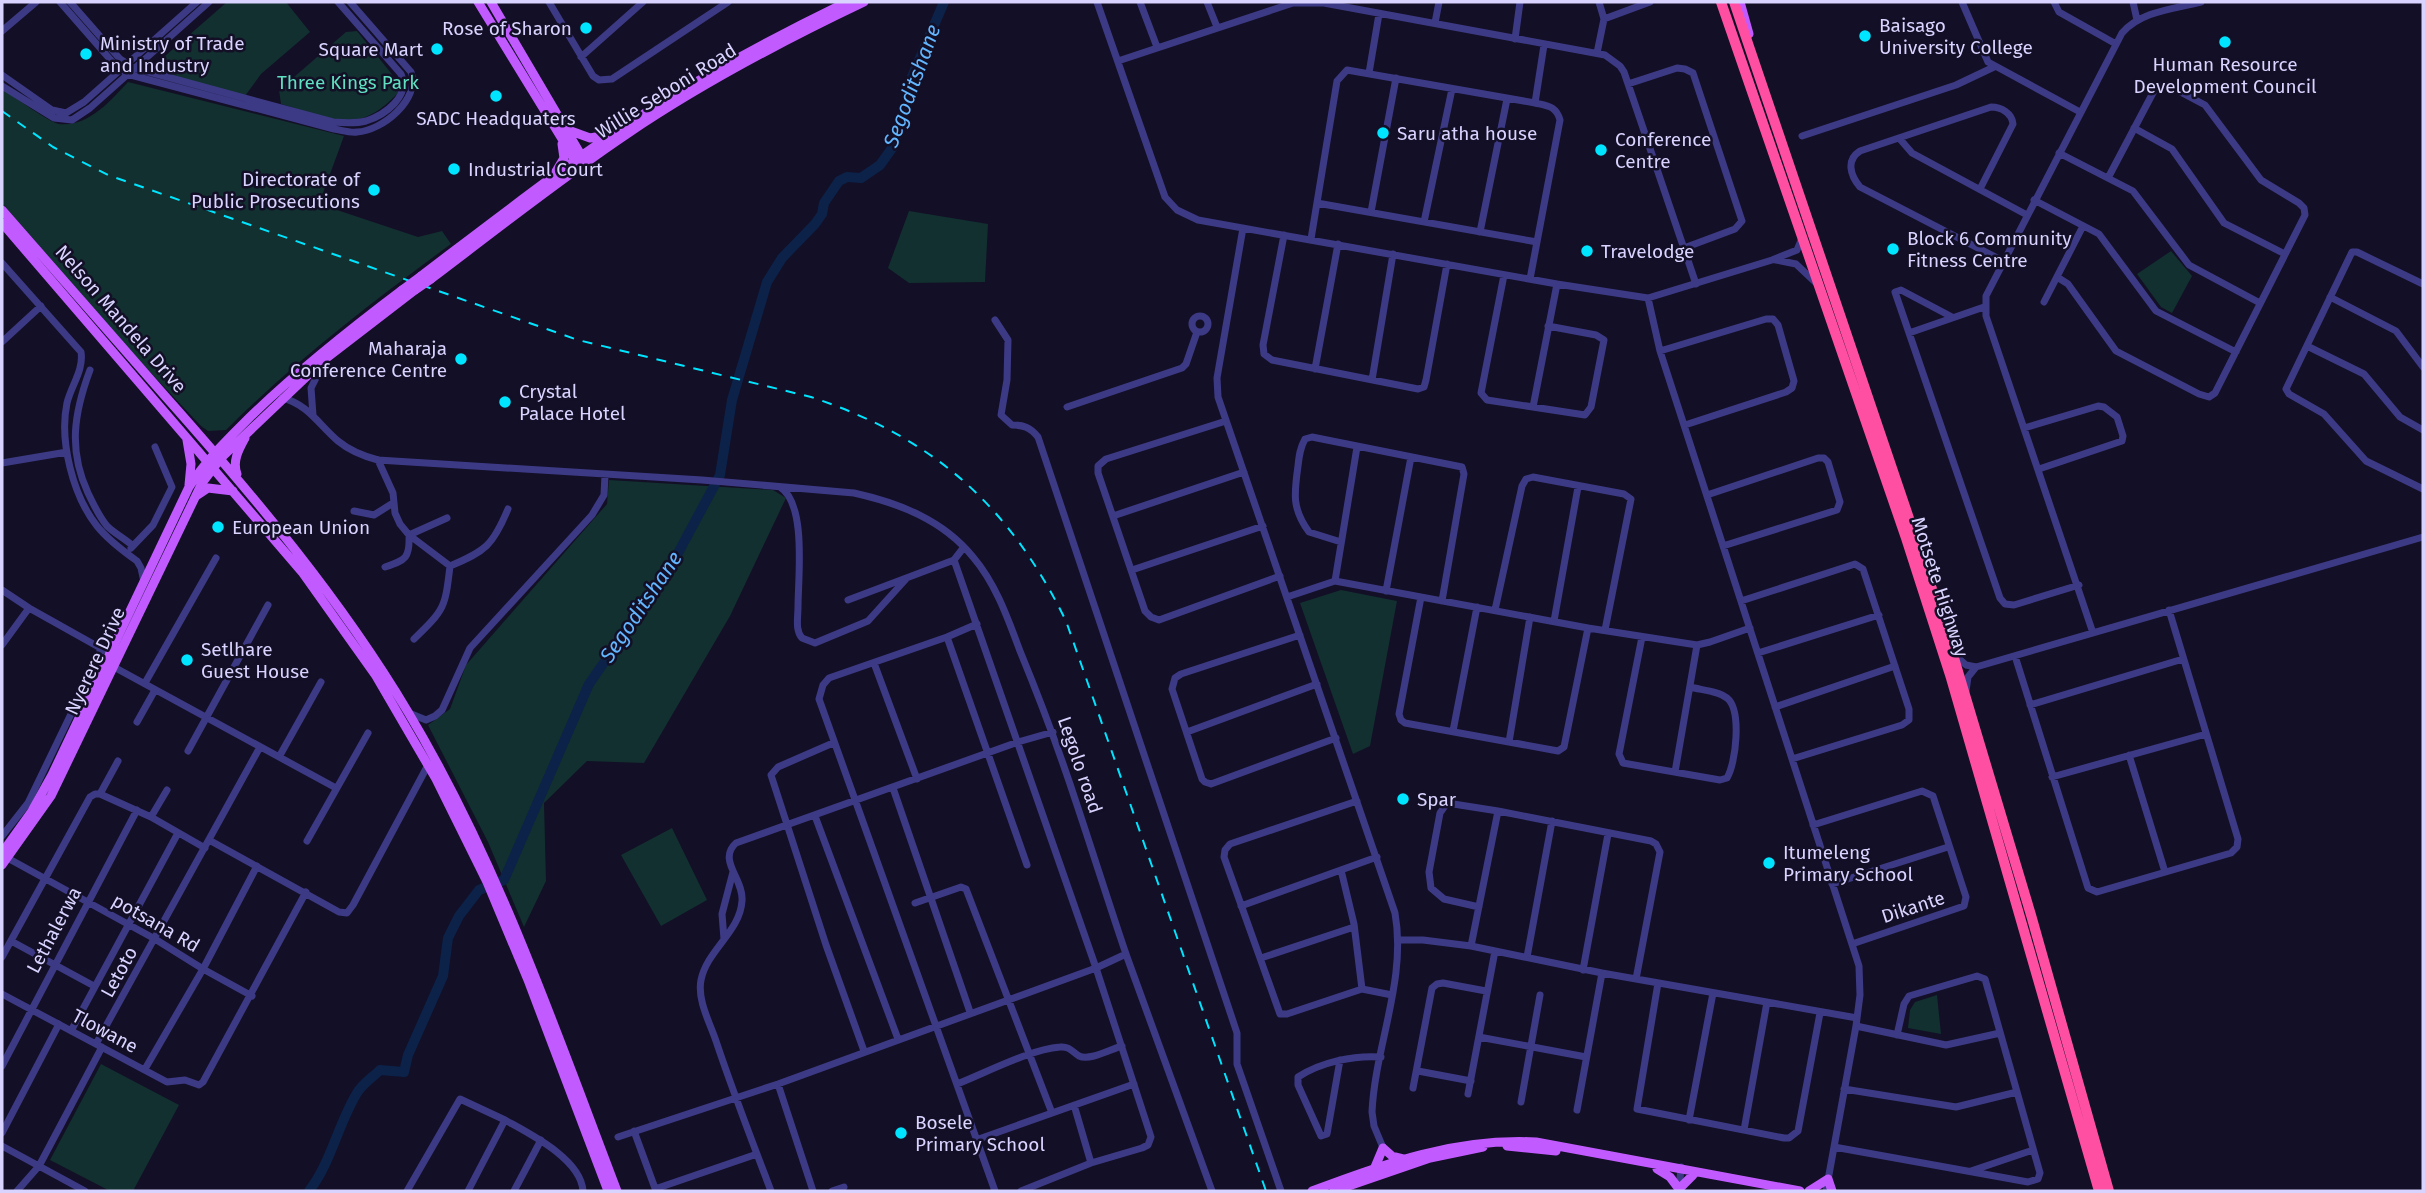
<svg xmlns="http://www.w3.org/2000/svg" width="2425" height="1193" viewBox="0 0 2425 1193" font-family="'Fira Sans',sans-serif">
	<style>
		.green { fill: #12302f }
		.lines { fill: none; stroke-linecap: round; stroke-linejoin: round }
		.river { stroke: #0c2248; stroke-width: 10 }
		.minor { stroke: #3d3a85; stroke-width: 7 }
		.major { stroke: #c25bff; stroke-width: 9 }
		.highway { stroke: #ff4fa3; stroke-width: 10 }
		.rail { stroke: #00e5ff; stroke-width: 2; stroke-dasharray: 10 9; stroke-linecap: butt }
		.major-bridge { stroke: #c25bff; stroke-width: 9 }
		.poi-dot { fill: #00e5ff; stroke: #130f26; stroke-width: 2.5 }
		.labels { text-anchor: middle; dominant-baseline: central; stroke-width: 5; stroke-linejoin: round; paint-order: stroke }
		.poi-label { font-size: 19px; fill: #d9d4ff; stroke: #130f26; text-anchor: start }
		.park-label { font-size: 19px; fill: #5fe0c0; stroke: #130f26 }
		.street-label { font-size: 19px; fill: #d9d4ff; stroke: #130f26 }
		.water-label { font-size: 21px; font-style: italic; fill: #62b6ff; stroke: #130f26 }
	</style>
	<rect width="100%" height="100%" fill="#130f26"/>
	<!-- green -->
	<path class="green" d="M227 2H286L310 32 261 74 245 96 158 73 157 63Z
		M357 31 395 78 399 92C357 137 333 119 281 104L279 90 346 32Z
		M128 82 344 136 319 204 418 237 442 231 451 244C372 302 295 361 226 430L208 431 201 426 136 357 2 203V89C13 96 49 122 59 124 89 127 110 101 128 82Z
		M909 211 988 224 985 282 909 283 888 268Z
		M2171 251 2192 276 2172 313 2161 307 2137 274Z
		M609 480 773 490 786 498 730 616 644 763 587 761 544 803 546 881 524 927 488 842 428 725 450 709 466 665 607 504Z
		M1341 590 1397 601 1370 746 1353 754 1300 603Z
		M672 828 707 900 661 926 621 855Z
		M1937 995 1941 1034 1908 1028 1910 1010 1915 1002Z
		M101 1064 179 1105 133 1191H110L50 1160Z"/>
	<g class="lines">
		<!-- river -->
		<path class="river" d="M309 1191C331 1163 338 1124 357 1093 362 1084 373 1077 380 1070L404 1072 408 1055 443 976 448 938 459 916 479 890 504 880 589 684 670 568 720 475 732 400 767 282 782 258 815 224 822 214 824 203 839 181 847 177 861 178 880 165 895 144 900 120 908 103V86L944 2"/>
		<!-- minor -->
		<path class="minor" d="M60 2 115 65 127 74 334 129C341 130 350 133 357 132 382 131 421 99 411 72L350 2
			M70 2 120 59 134 68 333 122C344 123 355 124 366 121 385 115 411 96 401 74L338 2
			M549 2 593 76 599 80 612 79 728 2
			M1097 2 1165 197 1177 210 1198 220 1557 284 1648 298 1772 260 1797 250 1802 238
			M1140 2 1157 47
			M1207 2 1217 27
			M1962 2 1988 62 2080 112
			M2054 2 2059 12 2116 44
			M2133 2 2137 20
			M1604 19 1650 2
			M1435 23 1439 2
			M2 31 36 2
			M1515 39 1520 2
			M1597 53 1604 19 1599 2
			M581 57 643 2
			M1118 61 1293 3H1324L1605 55 1620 66 1624 72 1696 284
			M1369 73 1379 14
			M2 75 52 110 66 113 84 102 197 2
			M1628 84 1677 68 1685 69 1693 73 1742 221 1735 229 1684 248
			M2 86 54 118 72 120 90 108 209 2
			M1535 103 1544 45
			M2134 128 2172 149 2224 223 2285 254
			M1802 136 1956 85 1994 67
			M1899 138 1912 153 2027 215
			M2059 153 2133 191 2189 265 2260 303
			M1980 189 2013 124C2012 113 2001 107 1991 107L1860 151C1846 160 1850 175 1860 187L2003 261
			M2034 200 2099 234 2156 311 2236 352
			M1317 203 1537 242
			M1371 212 1396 78
			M1424 222 1452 89
			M1243 228 1217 378 1218 397 1395 913C1407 980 1375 1046 1372 1112L1374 1126 1384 1150
			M1480 232 1507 99
			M1284 235 1263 345 1264 354 1272 360 1418 389 1424 387 1426 380 1447 264
			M1311 239 1337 81 1347 70 1535 103C1548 106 1556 106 1560 120L1530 279
			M1776 260 1796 264 1815 282
			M2 263 81 352C84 370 71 386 67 403 59 441 73 496 97 526 108 540 123 551 137 561L141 568 144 582
			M1504 275 1481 393 1487 400 1585 415 1591 407 1604 340 1596 335 1548 326
			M2057 277 2068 284 2116 351 2199 394 2209 397 2215 393 2305 215 2304 208 2299 203 2261 180 2205 105 2171 87 2160 86 2155 89 2108 178
			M2423 284 2357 252H2352L2286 389 2289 394 2324 414 2366 461 2423 489
			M2330 297 2396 331 2423 367
			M1648 298 1660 351 1859 966 1860 995 1856 1026 1826 1191
			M2044 302 2083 226
			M1192 324a8 8 0 1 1 16 0a8 8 0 1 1-16 0Z
			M1952 317 1901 290 1895 292 2000 598 2005 604 2014 605 2079 585
			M995 320 1008 340 1007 380 1001 415 1012 425C1023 425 1030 427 1038 437L1237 1033V1064L1281 1191
			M1909 333 1984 307
			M2 342 41 306
			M2307 346 2364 374 2400 417 2423 430
			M1660 351 1766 319H1773L1778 325 1794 381 1792 388 1786 392 1685 425
			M1315 369 1338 244
			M90 370C74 413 68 450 88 493 94 505 98 515 107 526 114 533 125 539 133 546
			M1372 380 1393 254
			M282 398C308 404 319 425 338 441 350 451 363 456 378 460L702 480 854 493C899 503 943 520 973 557 996 584 1008 619 1020 651 1041 702 1060 753 1077 805 1094 856 1110 907 1127 957 1155 1035 1183 1113 1212 1191
			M1067 407 1182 368 1186 364 1197 332
			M1533 407 1557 284
			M313 415 311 388 323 364
			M1226 421 1106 459 1098 466V473L1145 611 1151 617 1159 620 1280 576
			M2024 428 2098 406 2104 407 2117 417 2123 436 2122 441 2039 469
			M378 460 393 493 395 513 400 524 409 535 450 566
			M2 463 67 452
			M780 487C807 504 798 578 798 607 798 618 795 630 802 638L815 643 868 621 906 579
			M1707 495 1818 458H1824L1828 462 1840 502 1837 510 1723 546
			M354 511 374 515 393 503
			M1113 516 1244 472
			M1341 542 1309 532C1292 509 1294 494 1298 466 1299 456 1300 448 1305 439L1312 437 1462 467 1464 474 1442 601
			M131 548 153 525 172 487 155 447
			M954 560 1096 968 1151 1137 1148 1145 1142 1148 1091 1163 1021 1191
			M450 566C486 551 493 545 508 509
			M385 567C406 560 410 558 409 535L447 518
			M1132 570 1263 526
			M1335 581 1357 447
			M2 590 29 608 104 650
			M1386 591 1411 457
			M1287 597 1335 581 1588 628 1697 645 1710 642 1750 628
			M1421 597 1399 714 1401 720 1405 723 1558 751 1564 747 1588 628
			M848 600 954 560 964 547
			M1741 601 1855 564 1863 569 1909 709V720L1902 725 1792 759
			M1495 610 1522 486 1526 479 1533 477 1624 494 1631 499 1605 630
			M1554 621 1578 487
			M977 624 947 637 829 678 823 685 819 699 995 1191
			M2093 633 1986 316V296L2122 33C2141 11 2174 9 2201 2
			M1300 635 1181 674 1175 678 1172 689 1202 779 1205 782 1211 784 1336 738
			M947 637 1027 865
			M1642 637 1619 754 1623 763 1720 780 1727 778C1736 763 1742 710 1727 698 1719 691 1701 690 1690 687
			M414 639C445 609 445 608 450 566
			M2 645 29 608
			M1758 653 1879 615
			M1955 655 1966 665 1976 667 2423 537
			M2015 656 2088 888 2097 892 2231 853 2237 847 2238 839 2169 610
			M874 663 917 779
			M112 666 336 788
			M145 683 216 558
			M1966 691 1968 677 1976 667
			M2030 705 2183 659
			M1775 707 1895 666
			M409 713 426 720 435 716 442 710 470 648 592 515 604 495 605 475
			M137 722 155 690
			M1453 731 1477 607
			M1187 732 1317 684
			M1509 742 1530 617
			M833 743 778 767 771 775 826 945 864 1051
			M188 751 268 605
			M2129 755 2165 872
			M279 757 321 682
			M1675 772 1697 645
			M2052 777 2206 734
			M893 788 970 1012
			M100 794 118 761
			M1357 801 1230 844 1225 850 1224 857 1280 1014H1287L1362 989 1392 995
			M815 816 898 1039
			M151 817 167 790
			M1813 825 1922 791 1933 796 1966 897 1964 906 1852 944
			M2 836 28 803 100 654V647
			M209 840 339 912 347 913 353 905 428 765
			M307 841 368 733
			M2 855 155 939 203 969 252 996
			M1341 870 1354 924 1362 989
			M1832 884 1948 847
			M915 903 961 887 966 889 1052 1113
			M1241 906 1377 857
			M1479 907 1444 899 1431 888 1429 872 1440 813 1447 803 1498 811 1651 841 1656 844 1660 852 1636 979
			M724 939 722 914 733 872
			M1399 940H1423L1471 946 1602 973 1857 1018
			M11 941 94 986
			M1471 946 1498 811
			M2 957 90 797 95 794H100L151 817 205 848
			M1527 957 1552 821
			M1261 958 1354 927
			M1583 970 1608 834
			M1658 983 1637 1109 1784 1138H1789L1798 1131 1820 1013
			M2 994 167 1082 185 1080 199 1085 203 1082 306 892
			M1856 1026 1946 1045 2000 1033
			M71 1031 178 833
			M1479 1037 1586 1057
			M96 1044 260 747
			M1340 1060 1327 1134 1321 1136 1298 1085V1077C1321 1062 1354 1055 1381 1057
			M2 1066 137 810
			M145 1069 203 969 257 866
			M1418 1071 1471 1081
			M778 1084 813 1191
			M957 1084C985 1073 1031 1049 1060 1047 1070 1046 1072 1052 1079 1056 1090 1061 1111 1049 1122 1046
			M1413 1088 1432 988 1437 984 1443 983 1486 991
			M1844 1089 1956 1107 2017 1092
			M1468 1094 1495 951
			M1521 1102 1540 995
			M1074 1105 1091 1163
			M1577 1110 1602 973
			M505 1120C530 1134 581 1159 583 1191
			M1689 1120 1713 993
			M1744 1130 1767 1002
			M634 1131 656 1191
			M2 1133 59 1024
			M618 1137 778 1084 1096 968 1126 954
			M976 1140 1134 1084
			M2 1146 85 1191
			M1834 1147 2028 1182 2038 1179 2040 1173 1985 979 1977 976 1909 996 1904 1004 1897 1035
			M1971 1171 2033 1150
			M655 1189 757 1154
			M17 1191 39 1166 102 1047
			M407 1191 460 1099 505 1120 468 1191
			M514 1191 541 1140
			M771 1191C752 1141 733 1092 716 1041 710 1023 697 1000 701 980 707 950 740 932 742 901 744 879 717 860 736 843L1018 742 1053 732
			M832 1191 844 1187
			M1679 1191 1681 1167"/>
		<!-- major -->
		<path class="major" d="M478 2 578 165
			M491 2 584 160
			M1740 2 1749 34
			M568 130 590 138 607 135
			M555 173 564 158 562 144
			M2 210C56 272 111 334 165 396 253 495 340 598 408 712 498 862 555 1029 617 1191
			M2 223 302 572 376 676 436 779 487 882 528 980 608 1191
			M421 276C475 235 528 194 584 154 666 96 756 46 847 2
			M431 279C496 230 560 179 627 134 702 83 782 41 864 2
			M187 440 191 464 189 485
			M237 474C232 461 239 449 245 438
			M196 496 208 488 233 491
			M2 853 32 811 52 775 189 487C206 460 227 440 249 418 297 371 349 330 402 290
			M2 865 51 796 202 483 221 458 324 360 415 290
			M1507 1146 1556 1151
			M1375 1167 1383 1148 1392 1156 1404 1159
			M1657 1169 1670 1177 1679 1189 1693 1175
			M1312 1191C1386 1163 1455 1138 1536 1142L1800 1191
			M1334 1191 1430 1158 1483 1147
			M1809 1191 1828 1179 1832 1191"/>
		<!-- highway -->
		<path class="highway" d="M1721 2 1906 538 1951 678 2099 1191
			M1734 2 1915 536 1951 648 2031 915 2109 1191"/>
		<!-- rail -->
		<path class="rail" d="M2 111 53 147 108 175 578 340 811 397C934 438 1009 505 1066 621L1266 1191"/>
		<!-- major-bridge -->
		<path class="major-bridge" d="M402 290 421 276
			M415 290 431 279"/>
	</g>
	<!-- markers -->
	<g class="poi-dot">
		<circle cx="586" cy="28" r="7"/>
		<circle cx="1865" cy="36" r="7"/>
		<circle cx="2225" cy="42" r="7"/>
		<circle cx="437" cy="49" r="7"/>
		<circle cx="86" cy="54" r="7"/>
		<circle cx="496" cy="96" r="7"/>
		<circle cx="1383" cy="133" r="7"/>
		<circle cx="1601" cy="150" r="7"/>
		<circle cx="454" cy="169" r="7"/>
		<circle cx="374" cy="190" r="7"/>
		<circle cx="1893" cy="249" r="7"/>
		<circle cx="1587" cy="251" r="7"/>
		<circle cx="461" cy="359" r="7"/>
		<circle cx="505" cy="402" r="7"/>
		<circle cx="218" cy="527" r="7"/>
		<circle cx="187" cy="660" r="7"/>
		<circle cx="1403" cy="799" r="7"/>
		<circle cx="1769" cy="863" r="7"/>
		<circle cx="901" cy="1133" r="7"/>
	</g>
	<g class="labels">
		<!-- poi labels -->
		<g class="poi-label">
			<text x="1879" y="25">Baisago<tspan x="1879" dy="22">University College</tspan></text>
			<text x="572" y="28" text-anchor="end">Rose of Sharon</text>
			<text x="100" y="43">Ministry of Trade<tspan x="100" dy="22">and Industry</tspan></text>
			<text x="423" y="49" text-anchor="end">Square Mart</text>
			<text x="2225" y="64" text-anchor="middle">Human Resource<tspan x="2225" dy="22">Development Council</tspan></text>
			<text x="496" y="118" text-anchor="middle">SADC Headquaters</text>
			<text x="1397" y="133">Saru atha house</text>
			<text x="1615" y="139">Conference<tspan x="1615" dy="22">Centre</tspan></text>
			<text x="468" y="169">Industrial Court</text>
			<text x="360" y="179" text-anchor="end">Directorate of<tspan x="360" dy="22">Public Prosecutions</tspan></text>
			<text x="1907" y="238">Block 6 Community<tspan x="1907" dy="22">Fitness Centre</tspan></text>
			<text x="1601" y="251">Travelodge</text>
			<text x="447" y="348" text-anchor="end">Maharaja<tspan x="447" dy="22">Conference Centre</tspan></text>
			<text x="519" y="391">Crystal<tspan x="519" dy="22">Palace Hotel</tspan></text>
			<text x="232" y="527">European Union</text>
			<text x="201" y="649">Setlhare<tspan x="201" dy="22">Guest House</tspan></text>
			<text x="1417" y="799">Spar</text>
			<text x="1783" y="852">Itumeleng<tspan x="1783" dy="22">Primary School</tspan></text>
			<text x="915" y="1122">Bosele<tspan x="915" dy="22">Primary School</tspan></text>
		</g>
		<!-- park labels -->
		<g class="park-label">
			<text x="348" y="82">Three Kings Park</text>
		</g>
		<!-- street labels -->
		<g class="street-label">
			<text transform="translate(666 91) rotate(-32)">Willie Seboni Road</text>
			<text transform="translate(121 319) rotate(49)">Nelson Mandela Drive</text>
			<text transform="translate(1940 587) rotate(72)">Motsete Highway</text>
			<text transform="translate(95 661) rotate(-65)">Nyerere Drive</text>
			<text transform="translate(1080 765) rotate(71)">Legolo road</text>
			<text transform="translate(1913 907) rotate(-18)">Dikante</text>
			<text transform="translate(156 923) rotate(30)">potsana Rd</text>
			<text transform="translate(54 930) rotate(-62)">Lethalerwa</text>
			<text transform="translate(119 972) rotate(-61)">Letoto</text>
			<text transform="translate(105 1031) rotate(28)">Tlowane</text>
		</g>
		<!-- water labels -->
		<g class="water-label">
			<text transform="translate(912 86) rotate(-70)">Segoditshane</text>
			<text transform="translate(641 607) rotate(-56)">Segoditshane</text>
		</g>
	</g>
	<!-- border -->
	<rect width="2425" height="1193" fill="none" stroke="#d9d4ff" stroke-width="7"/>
</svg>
